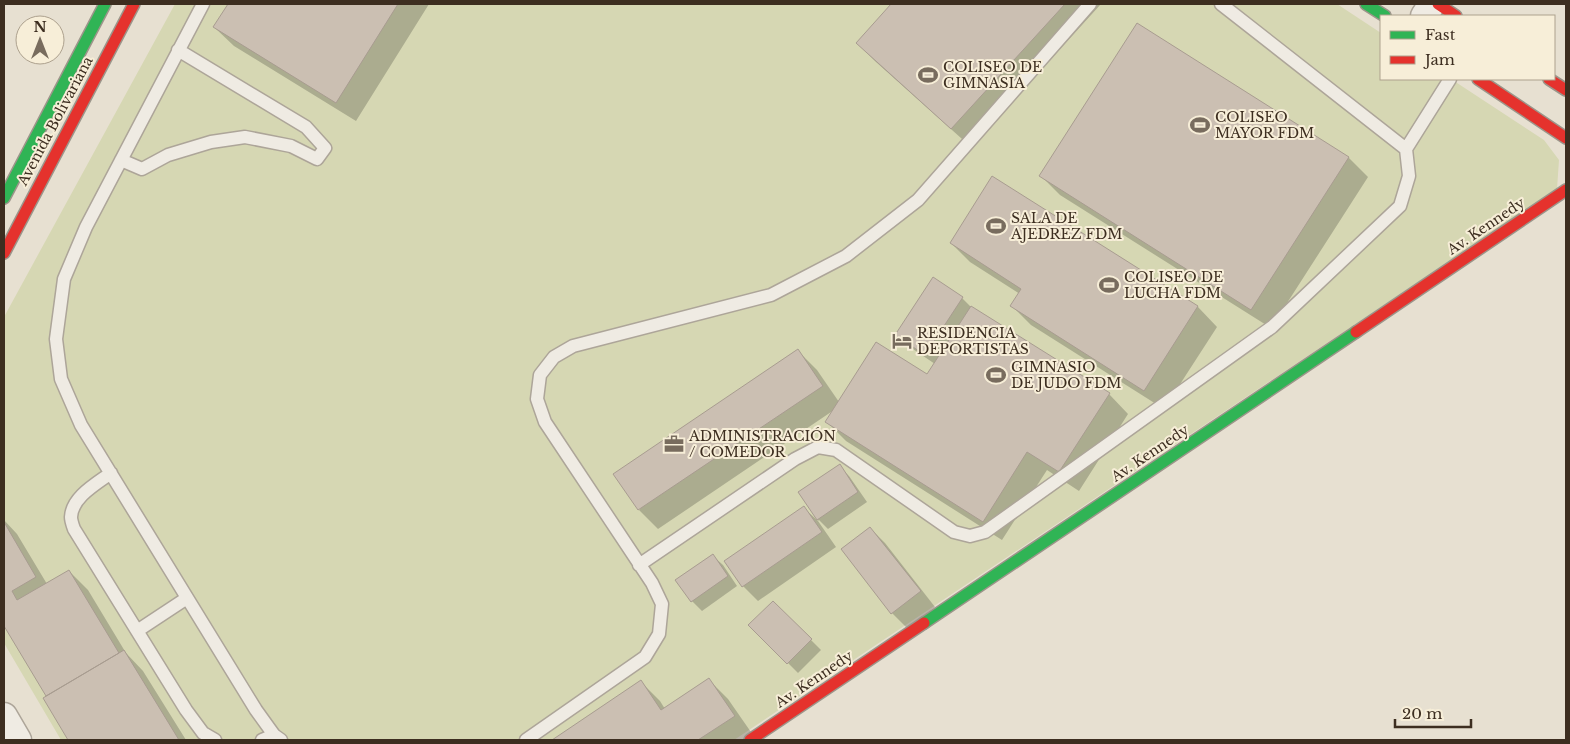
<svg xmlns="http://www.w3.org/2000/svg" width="1570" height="744" viewBox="0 0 1570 744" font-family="'Libre Baskerville',serif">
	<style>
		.green { fill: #d6d7b3 }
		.shadow { fill: #0003 }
		.building { fill: #cbbfb2; stroke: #a89c90 }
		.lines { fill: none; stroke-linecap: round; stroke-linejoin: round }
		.lane-casing { stroke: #ada599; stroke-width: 15 }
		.street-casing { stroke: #ada599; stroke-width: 29 }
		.fast-casing { stroke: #9c958a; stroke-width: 14 }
		.jam-casing { stroke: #9c958a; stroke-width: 14 }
		.lane { stroke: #efebe3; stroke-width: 12 }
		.street { stroke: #efebe3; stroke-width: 26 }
		.fast { stroke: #30b455; stroke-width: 11 }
		.jam { stroke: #e5322d; stroke-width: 11 }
		.labels { text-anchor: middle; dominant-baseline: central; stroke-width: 4; stroke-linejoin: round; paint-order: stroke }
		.poi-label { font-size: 14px; fill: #3d2e20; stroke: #f7eed8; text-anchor: start }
		.street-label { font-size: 14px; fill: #3d2e20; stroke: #f7eed8 }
	</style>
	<rect width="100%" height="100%" fill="#e7e0d1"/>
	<!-- green -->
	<path class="green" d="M175 4H1337L1381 33V79H1451L1544 140 1559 160 1557 189 734 740H61L4 643V317Z"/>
	<!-- shadow -->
	<path class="shadow" d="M229 4H429L356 121 234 46 214 27Z
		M893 4H1101L971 147 876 62 857 43Z
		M1138 25 1349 158 1368 177 1271 328 1060 195 1041 176Z
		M993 178 1198 307 1217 327 1164 409 1031 325 1012 306 1020 294 970 262 951 243Z
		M962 298 971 307 1109 394 1128 414 1079 491 1047 470 1002 540 846 441 827 422 834 410 658 529 639 510 798 351 817 370 839 402 927 376 935 364 907 345 897 335Z
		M839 466 849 476 867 502 828 529 819 520 818 521 836 547 758 601 743 586 804 508 818 521H819L799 493Z
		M4 520 17 534 47 584 69 571 88 590 126 653 143 671 186 740H70L45 699 48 696 4 623Z
		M870 528 885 543 935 607 907 628 892 613 843 550Z
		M712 555 723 565 737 586 702 611 692 601 677 580Z
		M773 602 821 650 798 673 750 625Z
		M709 680 728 699 753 735 746 740H554L641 682 660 701 665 709Z"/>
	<!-- building -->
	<path class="building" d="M228 4H398L336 103 213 27Z
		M891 4H1065L951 129 856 43Z
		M1137 23 1349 157 1251 310 1039 176Z
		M992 176 1198 306 1144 391 1010 306 1021 289 950 243Z
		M933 277 963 297 925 355 895 335Z
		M971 306 1110 393 1059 472 1027 452 983 522 825 422 876 342 927 374Z
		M798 349 823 386 638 510 613 474Z
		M840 464 858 492 817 520 798 492Z
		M804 506 822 532 742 587 724 561Z
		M4 522 36 577 12 591 17 600 69 570 119 653 46 696 4 626Z
		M870 527 921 591 891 614 841 549Z
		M713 554 728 576 691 602 675 580Z
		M773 601 812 639 787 664 748 625Z
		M124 650 179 740H68L43 698Z
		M709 678 735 716 698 740H552L641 680 661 710Z"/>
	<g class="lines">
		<defs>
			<path id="lane" d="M203 4 86 227 64 279 56 339 61 379 81 425 256 710 274 735 281 740
				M1406 149 1450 79
				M121 160 142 169 168 155 211 142 245 137 291 146 317 159 325 148 306 127 178 50
				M111 473C96 484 72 497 71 517 71 521 73 526 74 529L186 710 203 733 215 740
				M639 565 795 459 818 447 836 450 954 532 970 536 985 532 1272 327 1400 206 1409 176 1406 149 1221 4
				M137 631 187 598
				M262 740 274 735
				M526 740 645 657 659 634 662 604 652 583 545 422 537 399 540 375 554 357 573 346 771 295 846 256 918 200 1090 4"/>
			<path id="street" d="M1424 16 1432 4
				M4 716 18 740"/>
			<path id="fast" d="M1366 4 1385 16
				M4 198 105 4
				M924 623 1356 332"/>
			<path id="jam" d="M1438 4 1456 16
				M1478 79 1566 138
				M1549 79 1566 90
				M4 253 134 4
				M1356 332 1566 190
				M750 740 924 623"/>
		</defs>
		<!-- lane casing -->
		<use href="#lane" class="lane-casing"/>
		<!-- street casing -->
		<use href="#street" class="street-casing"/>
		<!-- fast casing -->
		<use href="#fast" class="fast-casing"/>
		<!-- jam casing -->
		<use href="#jam" class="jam-casing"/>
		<!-- lane -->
		<use href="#lane" class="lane"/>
		<!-- street -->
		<use href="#street" class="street"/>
		<!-- fast -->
		<use href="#fast" class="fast"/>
		<!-- jam -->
		<use href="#jam" class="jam"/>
	</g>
	<!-- icons -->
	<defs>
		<symbol id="stadium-bare" viewBox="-9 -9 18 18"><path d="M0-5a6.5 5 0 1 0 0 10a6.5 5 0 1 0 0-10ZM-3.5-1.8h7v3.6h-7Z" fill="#786c5e" stroke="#f7eed8" stroke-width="2.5" paint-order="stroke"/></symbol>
		<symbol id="hotel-bare" viewBox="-9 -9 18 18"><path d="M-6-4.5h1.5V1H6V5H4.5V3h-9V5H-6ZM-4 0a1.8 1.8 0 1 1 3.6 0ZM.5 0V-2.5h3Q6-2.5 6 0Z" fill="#786c5e" stroke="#f7eed8" stroke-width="2.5" paint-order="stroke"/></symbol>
		<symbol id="office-bare" viewBox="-9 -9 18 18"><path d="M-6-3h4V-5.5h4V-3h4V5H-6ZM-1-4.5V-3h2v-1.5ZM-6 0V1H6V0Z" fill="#786c5e" stroke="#f7eed8" stroke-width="2.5" paint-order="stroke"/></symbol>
	</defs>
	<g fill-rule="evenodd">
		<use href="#stadium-bare" x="914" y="61" width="28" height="28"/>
		<use href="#stadium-bare" x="1186" y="111" width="28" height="28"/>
		<use href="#stadium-bare" x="982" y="212" width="28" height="28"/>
		<use href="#stadium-bare" x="1095" y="271" width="28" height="28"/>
		<use href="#hotel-bare" x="888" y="327" width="28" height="28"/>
		<use href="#stadium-bare" x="982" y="361" width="28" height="28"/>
		<use href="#office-bare" x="660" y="430" width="28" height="28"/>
	</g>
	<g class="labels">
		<!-- poi labels -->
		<g class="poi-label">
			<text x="943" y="67">COLISEO DE<tspan x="943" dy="16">GIMNASIA</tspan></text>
			<text x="1215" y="117">COLISEO<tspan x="1215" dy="16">MAYOR FDM</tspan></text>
			<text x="1011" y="218">SALA DE<tspan x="1011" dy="16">AJEDREZ FDM</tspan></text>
			<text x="1124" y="277">COLISEO DE<tspan x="1124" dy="16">LUCHA FDM</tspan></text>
			<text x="917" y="333">RESIDENCIA<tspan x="917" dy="16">DEPORTISTAS</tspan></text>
			<text x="1011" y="367">GIMNASIO<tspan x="1011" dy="16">DE JUDO FDM</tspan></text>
			<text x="689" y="436">ADMINISTRACIÓN<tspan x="689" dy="16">/ COMEDOR</tspan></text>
		</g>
		<!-- street labels -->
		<g class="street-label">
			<text transform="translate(55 121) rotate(-62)">Avenida Bolivariana</text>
			<text transform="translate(1486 226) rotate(-34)">Av. Kennedy</text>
			<text transform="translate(1150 453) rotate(-34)">Av. Kennedy</text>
			<text transform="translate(814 679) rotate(-34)">Av. Kennedy</text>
		</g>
	</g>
	<!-- border -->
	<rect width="1570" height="744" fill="none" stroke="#3d2e20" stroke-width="10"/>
	<!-- legend -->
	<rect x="1380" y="15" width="175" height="65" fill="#f7eed8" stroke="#ada18e"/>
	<rect x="1390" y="31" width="25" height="8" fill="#30b455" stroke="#ada18e"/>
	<text x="1425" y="40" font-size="15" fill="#3d2e20">Fast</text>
	<rect x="1390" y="56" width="25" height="8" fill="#e5322d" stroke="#ada18e"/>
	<text x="1425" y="65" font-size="15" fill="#3d2e20">Jam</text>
	<!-- north arrow -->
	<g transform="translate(40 40)"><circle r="24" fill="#f7eed8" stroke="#ada18e"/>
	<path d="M0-4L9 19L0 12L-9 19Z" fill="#786c5e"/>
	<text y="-8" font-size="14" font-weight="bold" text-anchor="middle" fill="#3d2e20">N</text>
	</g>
	<!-- scale -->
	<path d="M1395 719v8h76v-8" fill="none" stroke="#3d2e20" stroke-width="2.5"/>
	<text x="1402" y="719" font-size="15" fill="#3d2e20" stroke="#f7eed8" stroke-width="4" paint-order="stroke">20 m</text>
</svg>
